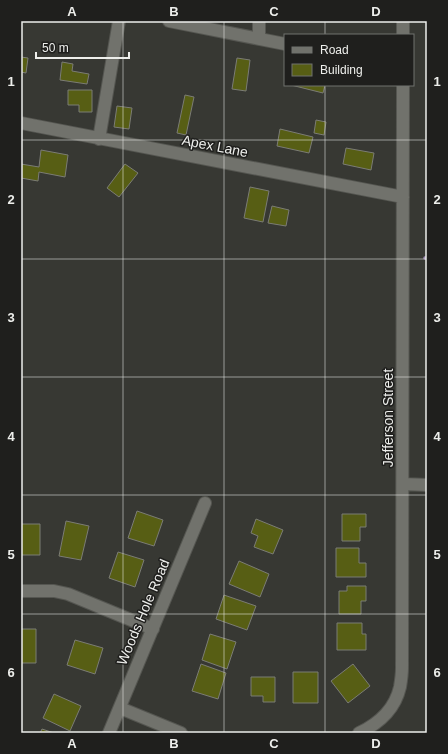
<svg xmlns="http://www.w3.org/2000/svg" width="448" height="754" viewBox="0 0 448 754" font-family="Helvetica,sans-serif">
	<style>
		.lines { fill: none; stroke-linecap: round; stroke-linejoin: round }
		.stream { stroke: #9f8db6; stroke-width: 3.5 }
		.building { fill: #575e14; stroke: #7b7c75 }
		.minor-casing { stroke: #555651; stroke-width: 14 }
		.minor { stroke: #71726c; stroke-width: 12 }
		.grid { fill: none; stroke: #edeeeb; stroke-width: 1; stroke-opacity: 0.55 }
		.labels { text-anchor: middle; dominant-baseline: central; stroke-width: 3; stroke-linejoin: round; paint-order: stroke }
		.street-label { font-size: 14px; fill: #edeeeb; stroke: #1f1f1d }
		.neatline { fill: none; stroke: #edeeeb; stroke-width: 1.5 }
		.grid-label { font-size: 13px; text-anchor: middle; font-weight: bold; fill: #edeeeb }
	</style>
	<rect width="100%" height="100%" fill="#373833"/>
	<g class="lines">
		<!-- stream -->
		<path class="stream" d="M425 258H427"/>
	</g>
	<!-- building -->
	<path class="building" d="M21 57 28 58 26 73 21 72Z
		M237 58 250 60 246 91 232 89Z
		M62 62 73 64 72 71 89 74 87 84 60 80Z
		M291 85H325L323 93Z
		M68 90H92V112H79V105H68Z
		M185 95 194 97 186 135 177 133Z
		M117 106 132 108 129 129 114 127Z
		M316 120 326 122 324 135 314 133Z
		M280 129 313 137 309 153 277 146Z
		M346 148 374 153 371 170 343 164Z
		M41 150 68 155 65 177 39 172 38 181 21 178V164L39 167Z
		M125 164 138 173 119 197 107 188Z
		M250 187 269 191 263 222 244 218Z
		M272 206 289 210 286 226 268 223Z
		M137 511 163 520 154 546 128 538Z
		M342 514H366V527H360V541H342Z
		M256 519 283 530 273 554 254 547 258 536 251 533Z
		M66 521 89 526 81 560 59 556Z
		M21 524H40V555H21Z
		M336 548H359V563H366V577H336Z
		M118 552 144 560 135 587 109 578Z
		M239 561 269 574 260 597 229 584Z
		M347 586H366V601H361V614H339V591H347Z
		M224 595 256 606 247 630 216 619Z
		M337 623H362V634H366V650H337Z
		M21 629H36V663H21Z
		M210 634 236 642 227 669 202 660Z
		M75 640 103 648 95 674 67 665Z
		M201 664 226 673 218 699 192 691Z
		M353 664 370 686 348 703 331 681Z
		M293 672H318V703H293Z
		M251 677H275V702H263V696H251Z
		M54 694 81 706 70 731 43 718Z
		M42 729 54 733H40Z"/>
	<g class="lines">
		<defs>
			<path id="minor" d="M169 21 285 44
				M403 35V21
				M259 39V21
				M21 123 403 197
				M99 139 119 21
				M403 484 427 485
				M21 591H54L68 594 153 629
				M120 708 181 733
				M109 733 205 503
				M359 733C378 724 395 709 400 687 401 681 402 674 402 668L403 85"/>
		</defs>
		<!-- minor casing -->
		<use href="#minor" class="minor-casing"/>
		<!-- minor -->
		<use href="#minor" class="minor"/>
	</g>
	<!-- grid -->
	<path class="grid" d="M123 21V733M224 21V733M325 21V35M325 85V733M21 140H427M21 259H427M21 377H427M21 495H427M21 614H427"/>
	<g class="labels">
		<!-- street labels -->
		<g class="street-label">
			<text transform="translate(215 146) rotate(11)">Apex Lane</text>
			<text transform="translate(388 418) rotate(-90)">Jefferson Street</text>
			<text transform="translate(143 612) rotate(-67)">Woods Hole Road</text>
		</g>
	</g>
	<!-- border -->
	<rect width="448" height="754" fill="none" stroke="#1f1f1d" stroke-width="44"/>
	<!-- legend -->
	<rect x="284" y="34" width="130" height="52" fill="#1f1f1d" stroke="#71726f"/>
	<rect x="292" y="47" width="20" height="6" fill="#71726c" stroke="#71726f"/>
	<text x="320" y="54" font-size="12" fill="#edeeeb">Road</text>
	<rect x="292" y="64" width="20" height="12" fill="#575e14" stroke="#71726f"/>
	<text x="320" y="74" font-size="12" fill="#edeeeb">Building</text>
	<!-- scale -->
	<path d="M36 52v6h93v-6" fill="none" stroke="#edeeeb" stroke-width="2"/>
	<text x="42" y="52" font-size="12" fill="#edeeeb" stroke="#1f1f1d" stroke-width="3" paint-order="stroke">50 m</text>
	<rect x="22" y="22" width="404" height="710" class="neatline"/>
	<g class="grid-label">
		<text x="72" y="16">A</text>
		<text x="174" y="16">B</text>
		<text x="274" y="16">C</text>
		<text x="376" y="16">D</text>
		<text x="11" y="86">1</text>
		<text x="437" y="86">1</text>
		<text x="11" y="204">2</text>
		<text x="437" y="204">2</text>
		<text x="11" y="322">3</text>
		<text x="437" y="322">3</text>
		<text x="11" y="441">4</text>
		<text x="437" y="441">4</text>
		<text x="11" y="559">5</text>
		<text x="437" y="559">5</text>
		<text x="11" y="677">6</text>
		<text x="437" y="677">6</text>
		<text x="72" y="748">A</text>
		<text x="174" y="748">B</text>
		<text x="274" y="748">C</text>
		<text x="376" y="748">D</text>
	</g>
</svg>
